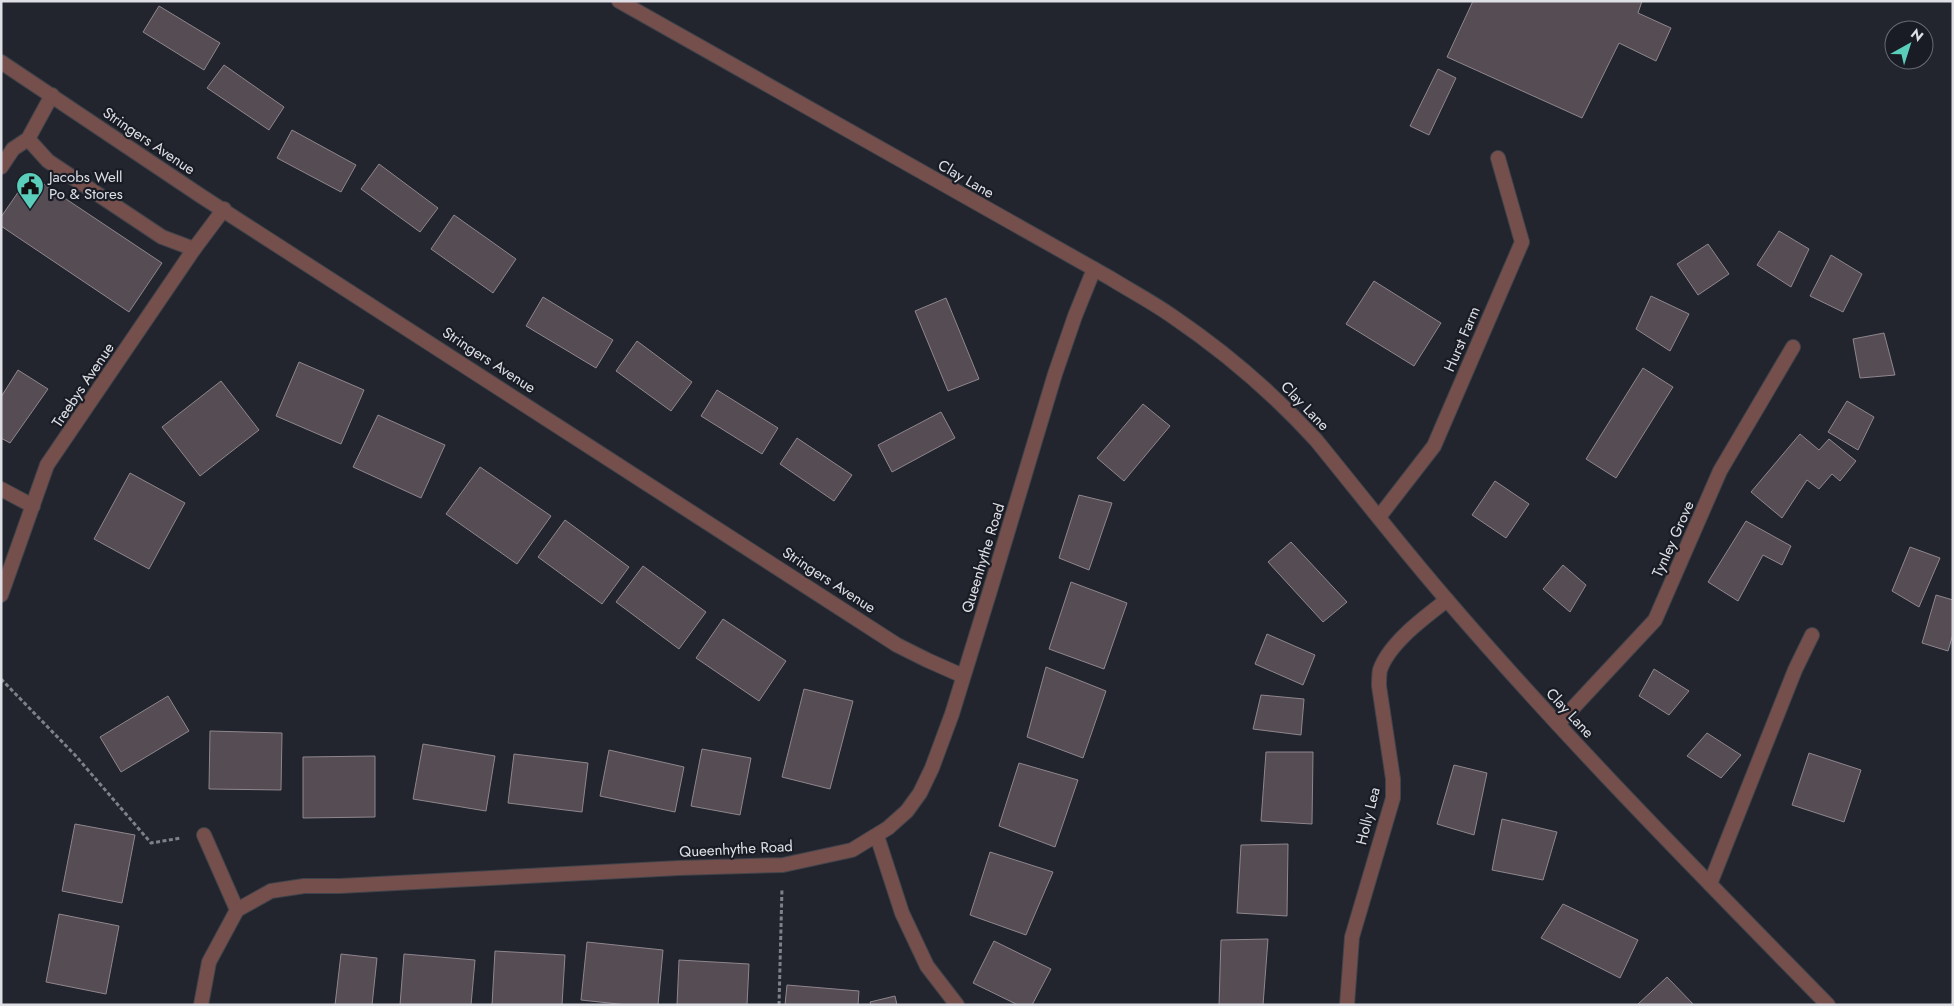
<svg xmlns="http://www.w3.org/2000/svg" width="1954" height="1006" viewBox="0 0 1954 1006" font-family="Jost,sans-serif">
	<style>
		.building { fill: #554c54; stroke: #8f868e }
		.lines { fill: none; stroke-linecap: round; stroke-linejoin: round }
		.service-casing { stroke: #40434b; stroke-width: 16 }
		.minor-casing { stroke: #40434b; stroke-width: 16 }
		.tertiary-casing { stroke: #40434b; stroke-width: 16 }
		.path { stroke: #7f8189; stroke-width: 3; stroke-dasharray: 4 2.5; stroke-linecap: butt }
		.service { stroke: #744f4c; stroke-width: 14 }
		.minor { stroke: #744f4c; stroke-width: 14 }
		.tertiary { stroke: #744f4c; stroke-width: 14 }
		.labels { text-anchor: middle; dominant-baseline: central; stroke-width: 4.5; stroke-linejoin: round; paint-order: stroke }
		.street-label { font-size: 15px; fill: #dee0e6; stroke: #191c24 }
		.poi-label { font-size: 15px; fill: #dee0e6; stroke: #191c24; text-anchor: start }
	</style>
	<rect width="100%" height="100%" fill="#22252e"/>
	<!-- building -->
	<path class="building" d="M1473 1H1642L1638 13 1671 28 1656 61 1619 43 1582 118 1447 57Z
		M159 6 220 43 204 70 143 32Z
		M224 65 284 107 269 130 207 88Z
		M1438 69 1456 78 1429 135 1410 126Z
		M292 130 356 165 341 192 277 158Z
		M379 164 438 208 420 232 361 189Z
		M30 175 162 263 129 312 1 226V217Z
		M454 215 516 259 493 293 431 249Z
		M1779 231 1809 249 1791 287 1757 265Z
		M1708 244 1729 274 1698 295 1677 264Z
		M1831 255 1862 274 1843 312 1810 296Z
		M1374 281 1441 323 1414 366 1346 324Z
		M1651 296 1689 314 1670 351 1636 329Z
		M543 297 613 340 596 368 526 326Z
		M946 298 979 379 948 391 915 311Z
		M1884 333 1895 375 1860 378 1853 339Z
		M637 341 692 382 671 411 616 371Z
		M299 362 364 390 341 444 276 416Z
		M1643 368 1673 387 1616 478 1586 459Z
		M18 370 48 389 10 443 1 438V397Z
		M221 381 259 430 200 476 162 427Z
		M717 390 778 428 762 454 701 416Z
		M1847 401 1874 417 1858 450 1828 432Z
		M1143 404 1170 426 1124 481 1097 458Z
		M941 412 955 438 892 472 878 445Z
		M378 415 445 445 421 498 353 467Z
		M1800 434 1819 450 1829 439 1856 461 1840 481 1832 474 1819 489 1807 480 1782 518 1751 492Z
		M797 438 852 475 834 501 780 464Z
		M480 467 551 516 517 564 446 514Z
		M130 473 185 503 149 569 94 539Z
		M1495 481 1529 504 1506 538 1472 515Z
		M1079 495 1112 503 1089 570 1059 558Z
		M565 520 629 567 602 604 538 557Z
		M1746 521 1791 546 1782 565 1763 555 1738 601 1708 582Z
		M1291 542 1347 602 1323 622 1268 562Z
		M1910 547 1940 558 1919 607 1892 591Z
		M1563 565 1586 585 1570 612 1543 589Z
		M643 566 706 612 679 649 616 602Z
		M1071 582 1127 603 1104 669 1049 649Z
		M1936 595 1953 600V634L1948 651 1922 643Z
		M723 619 786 661 759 701 696 658Z
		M1267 634 1315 655 1303 685 1255 664Z
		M1046 667 1106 691 1083 758 1027 737Z
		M1654 669 1689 691 1669 715 1639 696Z
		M804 689 853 701 830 789 782 777Z
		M1261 695 1304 699 1301 735 1253 729Z
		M168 696 189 731 121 772 100 737Z
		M210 731 282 733 281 790 209 789Z
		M1707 733 1741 755 1721 778 1687 756Z
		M423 744 495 756 486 811 413 799Z
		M702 749 751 758 740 815 691 806Z
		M609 750 684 767 675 812 600 796Z
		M1266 752H1313L1312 824 1261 821Z
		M1809 753 1861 770 1844 822 1792 805Z
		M514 754 588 763 582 812 508 803Z
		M375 756V817L303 818V757Z
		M1019 763 1078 780 1055 847 999 826Z
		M1454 765 1487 773 1474 835 1437 824Z
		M1502 819 1557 832 1543 880 1492 870Z
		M75 824 135 835 122 903 62 891Z
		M1288 844 1287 916 1237 913 1241 845Z
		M990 852 1053 872 1026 935 970 915Z
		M1563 904 1638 940 1620 978 1541 938Z
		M59 914 119 926 106 994 46 982Z
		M1268 939 1263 1005H1219L1221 940Z
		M994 941 1051 969 1032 1005H1018L973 983Z
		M587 942 663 950 658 1005H628L581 1000Z
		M495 951 565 955 562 1005H492Z
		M341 954 377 958 372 1005H335Z
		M404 954 475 960 471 1005H400Z
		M679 960 749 964 747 1005H677Z
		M1667 977 1694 1005H1637Z
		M787 985 859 991 858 1005H785Z
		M895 996 897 1005H871L870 1002Z"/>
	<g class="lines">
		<defs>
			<path id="service" d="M52 95 28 139 48 161 162 237 194 249
				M1 167 13 149 28 139
				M1 489 33 506
				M1379 517 1434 446 1522 242 1498 158
				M204 835 237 910
				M1710 884 1795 670 1812 635"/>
			<path id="minor" d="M1 62 201 196 897 645 927 660 963 676
				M1 595 47 465 194 249 224 209
				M1558 724 1655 620 1720 471 1793 347
				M877 836 902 913 927 966 957 1005
				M201 1005 209 962 237 910 271 891 304 886H340L679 868 783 865 852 850 888 828 907 811 920 793 932 768 952 714 989 594 1055 374 1075 316 1094 269
				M1347 1005 1352 937 1393 798V779L1379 686C1379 681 1379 675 1380 670 1389 643 1425 617 1447 600"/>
			<path id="tertiary" d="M619 1 1110 278C1131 291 1152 302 1172 316 1225 352 1273 393 1316 440 1360 494 1402 548 1447 600 1568 741 1698 872 1828 1005"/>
		</defs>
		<!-- service casing -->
		<use href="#service" class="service-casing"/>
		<!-- minor casing -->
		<use href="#minor" class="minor-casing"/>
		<!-- tertiary casing -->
		<use href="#tertiary" class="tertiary-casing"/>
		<!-- path -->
		<path class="path" d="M1 679 75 755 151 843 181 838
			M779 1005 782 888"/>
		<!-- service -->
		<use href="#service" class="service"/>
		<!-- minor -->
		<use href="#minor" class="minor"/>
		<!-- tertiary -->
		<use href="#tertiary" class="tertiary"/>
	</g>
	<!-- icons -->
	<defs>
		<symbol id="civic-pin" viewBox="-11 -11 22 30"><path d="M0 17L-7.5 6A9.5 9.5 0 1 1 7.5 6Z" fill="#5bcebb" stroke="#191c24"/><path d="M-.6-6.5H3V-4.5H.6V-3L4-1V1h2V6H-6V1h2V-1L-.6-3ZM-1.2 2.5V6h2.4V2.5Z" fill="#111"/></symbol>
	</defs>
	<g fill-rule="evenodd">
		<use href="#civic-pin" x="14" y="170" width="32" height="43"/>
	</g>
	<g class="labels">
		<!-- street labels -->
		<g class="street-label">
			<text transform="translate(149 141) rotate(34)">Stringers Avenue</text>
			<text transform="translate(966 179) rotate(30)">Clay Lane</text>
			<text transform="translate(1462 339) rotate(-67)">Hurst Farm</text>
			<text transform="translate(489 360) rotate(33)">Stringers Avenue</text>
			<text transform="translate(83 385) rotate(-56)">Treebys Avenue</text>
			<text transform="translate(1305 406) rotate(46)">Clay Lane</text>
			<text transform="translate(1673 539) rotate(-66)">Tynley Grove</text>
			<text transform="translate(983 558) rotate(-73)">Queenhythe Road</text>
			<text transform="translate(829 580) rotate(33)">Stringers Avenue</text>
			<text transform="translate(1570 713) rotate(47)">Clay Lane</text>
			<text transform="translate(1368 816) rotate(-76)">Holly Lea</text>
			<text transform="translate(736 849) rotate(-3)">Queenhythe Road</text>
		</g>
		<!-- poi labels -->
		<g class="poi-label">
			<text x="49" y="177">Jacobs Well<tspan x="49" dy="17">Po &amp; Stores</tspan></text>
		</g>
	</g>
	<!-- border -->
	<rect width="1954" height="1006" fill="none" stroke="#dee0e6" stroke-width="5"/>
	<!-- north arrow -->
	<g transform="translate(1909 45) rotate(39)"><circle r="24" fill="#191c24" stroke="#686a72"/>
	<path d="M0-4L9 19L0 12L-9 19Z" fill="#5bcebb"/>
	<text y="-8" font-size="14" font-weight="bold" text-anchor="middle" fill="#dee0e6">N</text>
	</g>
</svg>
